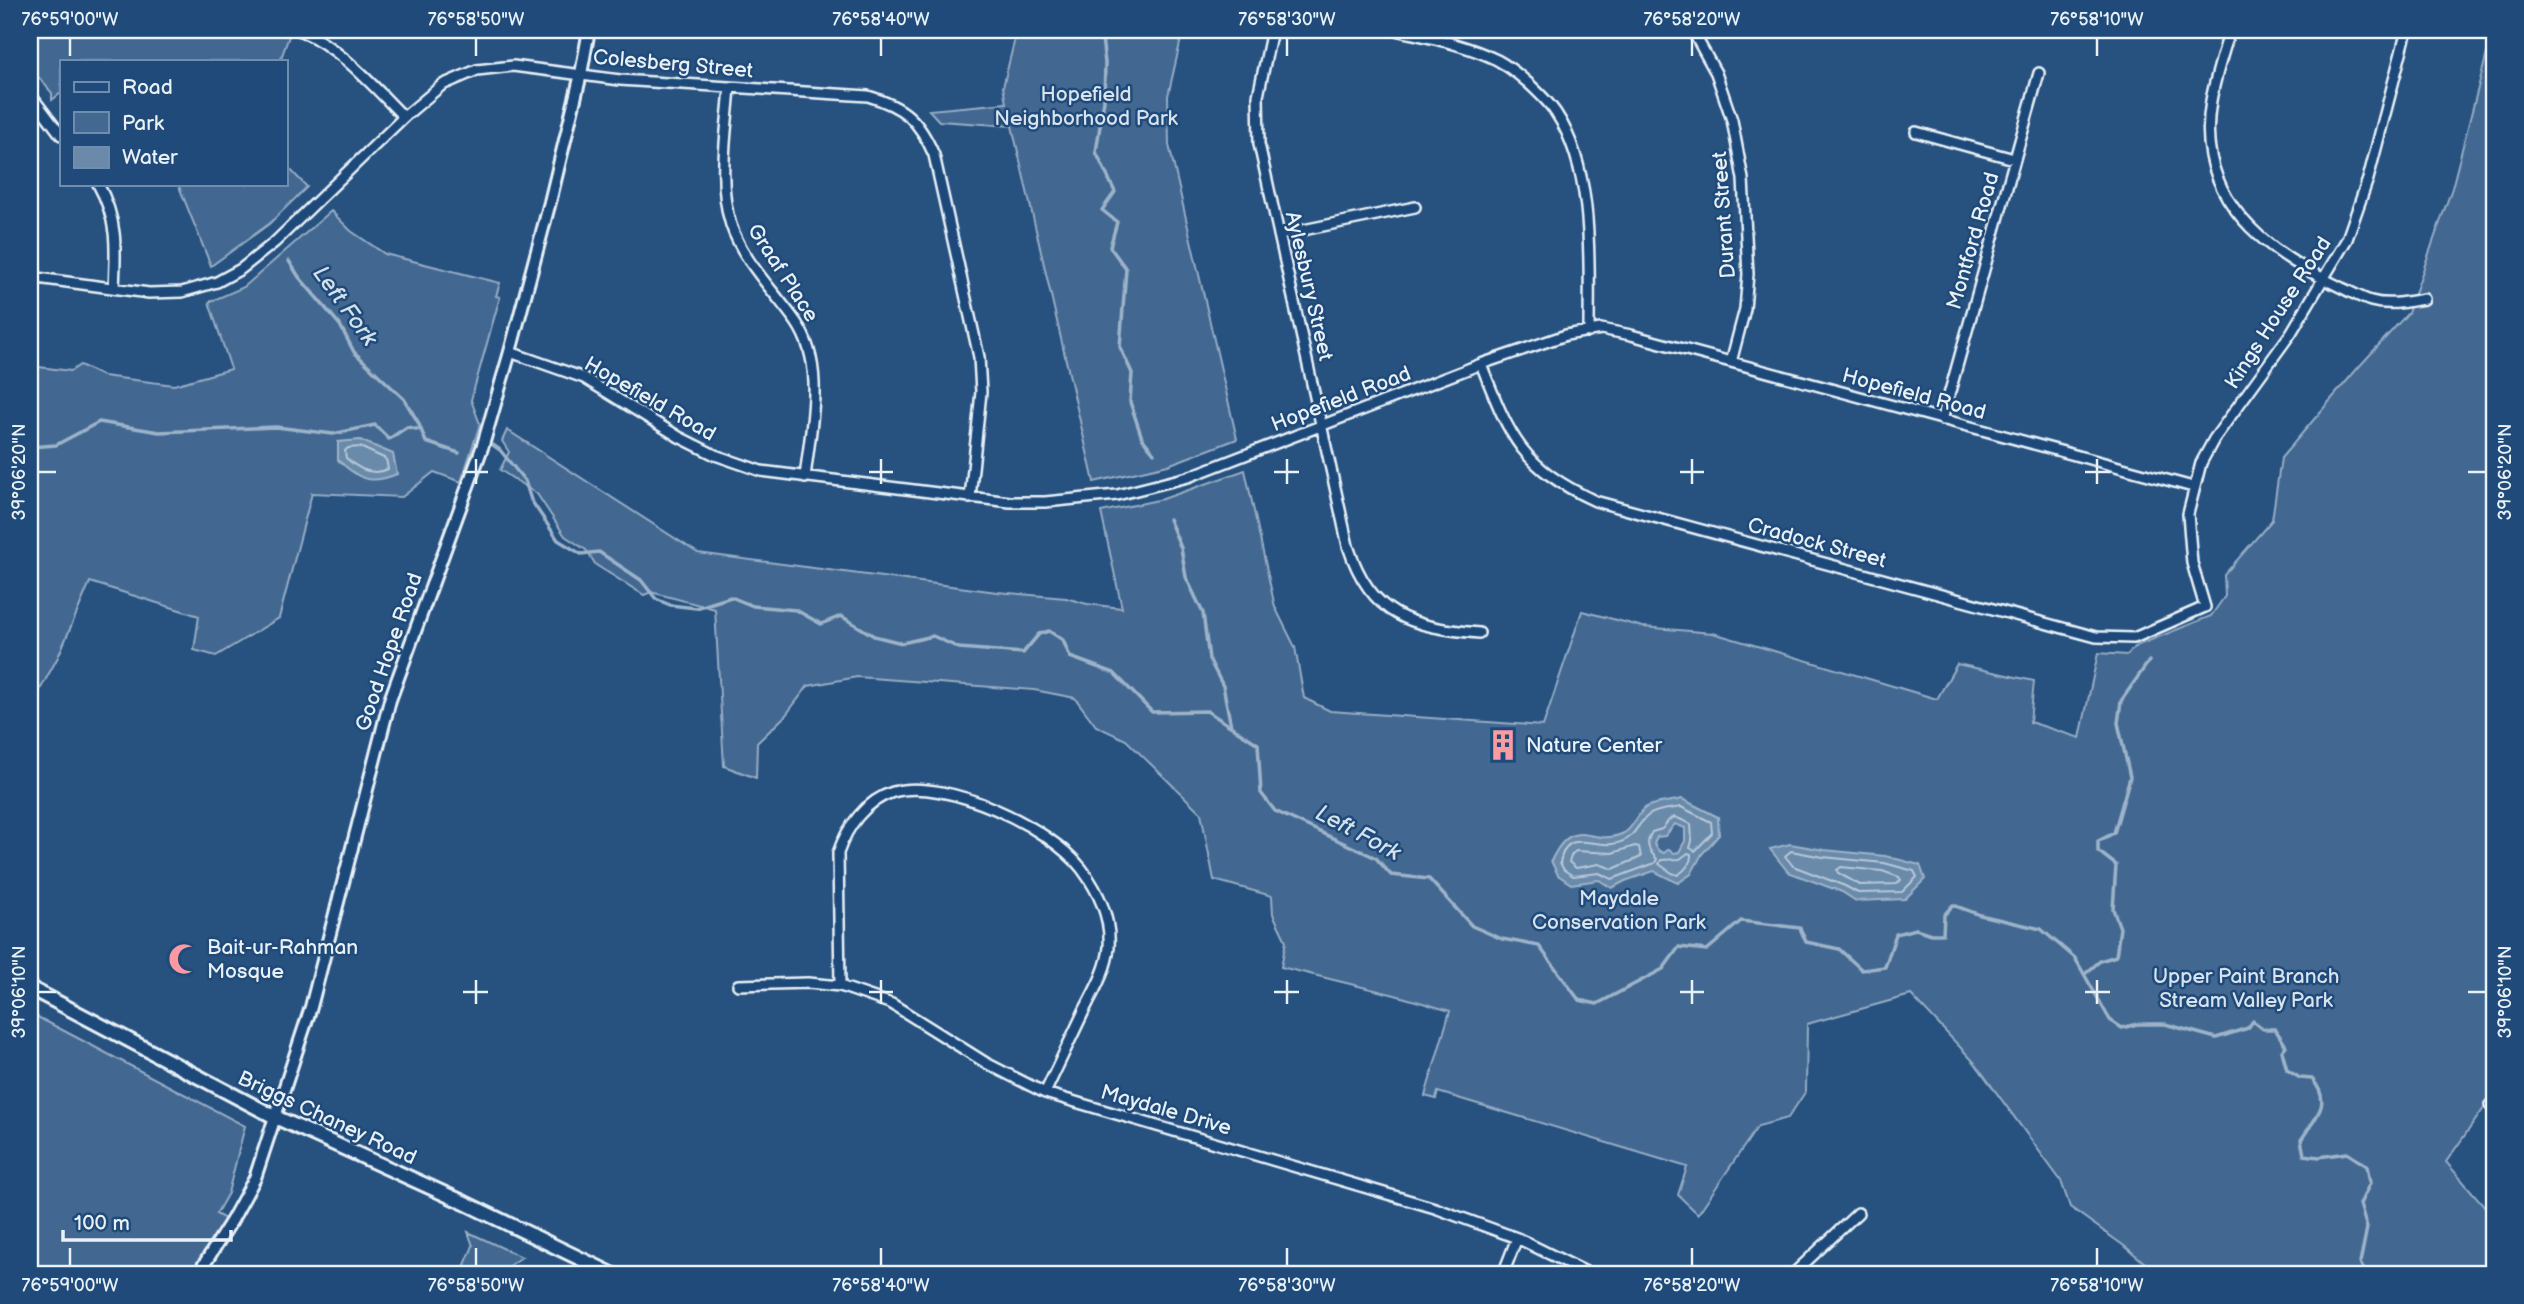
<svg xmlns="http://www.w3.org/2000/svg" width="2524" height="1304" viewBox="0 0 2524 1304" font-family="'Balsamiq Sans',sans-serif">
	<style>
		.green { fill: #436891; stroke: #96acc4; stroke-width: 2 }
		.water { fill: #6b8aaa; stroke: #9db3c9; stroke-width: 2; fill-rule: evenodd }
		.lines { fill: none; stroke-linecap: round; stroke-linejoin: round }
		.shore { stroke: #b6c8d9; stroke-width: 2 }
		.stream { stroke: #9db3c9; stroke-width: 3.5 }
		.minor-casing { stroke: #e8f1f8; stroke-width: 14 }
		.tertiary-casing { stroke: #e8f1f8; stroke-width: 16 }
		.secondary-casing { stroke: #e8f1f8; stroke-width: 18 }
		.minor { stroke: #1f4a7a; stroke-width: 9 }
		.tertiary { stroke: #1f4a7a; stroke-width: 10 }
		.secondary { stroke: #1f4a7a; stroke-width: 12 }
		.ticks { fill: none; stroke: #e8f1f8; stroke-width: 2.5 }
		.labels { text-anchor: middle; dominant-baseline: central; stroke-width: 5; stroke-linejoin: round; paint-order: stroke }
		.street-label { font-size: 21px; fill: #e8f1f8; stroke: #1f4a7a }
		.park-label { font-size: 21px; fill: #d8e3ee; stroke: #1f4a7a }
		.poi-label { font-size: 21px; fill: #e8f1f8; stroke: #1f4a7a; text-anchor: start }
		.water-label { font-size: 23px; font-style: italic; fill: #d5e2ec; stroke: #1f4a7a }
		.neatline { fill: none; stroke: #e8f1f8; stroke-width: 2.5 }
		.ticks-label { font-size: 18px; text-anchor: middle; fill: #e8f1f8 }
	</style>
	<rect width="100%" height="100%" fill="#27517f"/>
	<filter id="ink" filterUnits="userSpaceOnUse"><feTurbulence type="fractalNoise" baseFrequency=".0143" numOctaves="2"/><feDisplacementMap in="SourceGraphic" scale="14" xChannelSelector="R" yChannelSelector="G"/><feConvolveMatrix kernelMatrix="1 2 1 2 8 2 1 2 1" color-interpolation-filters="sRGB"/></filter>
	<g filter="url(#ink)">
		<!-- green -->
		<path class="green" d="M30 30H224L234 32 235 30H241L289 36 280 61H61V93L52 100V93L30 67Z
			M1017 30H1183L1168 96 1169 145 1237 439 1168 465 1094 482 1012 126 939 121 929 110 1006 103 1003 87Z
			M2493 30 2494 1094 2446 1162 2494 1217V1274H2158L2127 1248 2070 1207 2061 1181 1974 1062 1911 995 1807 1024 1806 1091 1788 1118 1758 1126 1698 1214 1678 1195 1687 1167 1438 1092 1436 1099 1425 1096 1450 1011 1395 995 1281 967 1286 941 1273 914 1272 896 1214 880 1201 813 1126 740 1096 726 1075 698 1034 690 857 677 808 686 785 716 757 743 756 778 724 766 715 609 651 592 644 595 596 565 586 550 565 536 537 494 500 470 509 452 502 441 507 430 698 553 997 592 1066 598 1087 604 1122 608 1101 512 1163 499 1245 470 1275 607 1295 647 1304 698 1330 711 1543 726 1582 611 1643 627 1713 633 1937 699 1957 664 2034 681 2030 722 2080 738 2098 653 2127 655 2136 646 2211 616 2225 596 2224 575 2272 520 2281 458 2357 369 2408 313 2452 188Z
			M285 164 307 187 269 224 211 266 178 184H285Z
			M331 211 351 231 385 254 500 283 496 296 500 297 471 400 480 424 461 482 434 472 402 497 312 493 279 618 216 656 194 650 199 616 90 582 58 657 30 708V366L71 371 80 365 103 376 174 385 231 369 209 302 244 287Z
			M30 1013 245 1126 228 1193 216 1214 227 1220 192 1274H30Z
			M468 1232 522 1257 510 1265 505 1274H461L473 1246Z"/>
		<!-- water -->
		<path class="water" d="M360 440 393 454 397 474C370 485 360 480 338 460V442Z
			M1682 799 1718 817 1719 835 1702 854 1691 874 1678 883 1654 871 1625 881 1612 888 1599 880 1571 884 1558 875 1551 861C1575 811 1591 849 1624 833 1633 828 1637 815 1645 808 1653 802 1672 802 1682 799ZM1675 824 1685 828V841L1679 852 1674 853 1669 849 1664 853 1659 851 1654 844 1657 837 1665 836Z
			M1790 844 1824 850 1885 856 1920 865 1925 879 1905 899 1856 901 1842 892 1788 872 1770 849Z"/>
		<g class="lines">
			<!-- shore -->
			<path class="shore" d="M360 447 386 459 388 469C372 477 358 469 346 458L345 451 348 448Z
				M1681 807 1711 822 1712 833 1695 851 1690 848 1692 841 1691 824 1675 817 1669 820 1662 829 1652 832C1645 843 1648 850 1657 859L1655 863 1612 879 1599 873 1573 876 1564 870 1560 863C1566 828 1591 847 1612 844 1636 841 1634 826 1649 815 1656 809 1672 809 1681 807Z
				M1635 846 1639 847 1641 857 1613 869 1599 864 1576 868 1569 862 1572 854 1576 851 1612 853Z
				M1791 851 1823 857 1884 863 1914 871 1917 877 1902 892 1858 893 1845 886 1793 866 1785 856Z
				M1688 853 1691 854C1692 863 1685 870 1678 875L1672 873 1659 864 1661 860 1680 859Z
				M1841 867 1882 871 1899 877 1901 880 1897 884 1860 885 1838 873 1837 870Z"/>
			<!-- stream -->
			<path class="stream" d="M1101 30 1105 63 1104 100 1096 152 1115 192 1102 210 1117 222 1110 247 1126 269 1120 347 1132 373 1130 402 1142 438 1154 453
				M289 261 299 277 340 325 354 352 404 399 418 422 426 442 459 453
				M493 445 500 450 525 481 531 500 558 540 581 554 599 552 641 580 656 599 670 605 696 608 731 597 753 606 796 610 821 624 841 616 874 636 902 643 933 636 959 648 1023 653 1039 634 1049 631 1063 640 1070 657 1114 673 1152 712 1207 711 1258 744 1261 793 1275 811 1376 858 1391 875 1429 879 1472 926 1502 939 1539 946 1579 1000 1597 1004 1663 969 1679 947 1707 950 1741 921 1800 928 1806 942 1839 949 1862 970 1885 967 1896 934 1916 929 1931 934H1943L1944 915 1953 905 1980 915 2041 929 2075 958 2110 1020 2122 1028 2137 1024H2165L2216 1038 2248 1028 2253 1021 2263 1029H2275L2286 1046 2282 1051 2287 1070 2300 1078 2312 1079C2333 1104 2316 1116 2301 1140L2304 1155 2319 1157 2347 1153 2367 1166 2370 1183 2360 1204 2367 1228 2360 1263 2366 1274
				M30 447 56 445 99 422 159 432 276 427 333 434 375 425 389 439 407 427 421 430
				M1169 519 1181 548 1186 577 1203 613 1209 659 1223 686 1231 726
				M2085 974 2100 961 2116 956 2120 928 2113 909 2116 865 2098 851V841L2114 833 2130 777 2118 723 2121 701 2149 661"/>
			<defs>
				<path id="minor" d="M299 30C341 48 372 85 404 117
					M1272 30 1258 96 1259 144 1348 546C1371 617 1411 627 1479 633
					M1395 30C1430 38 1464 44 1497 60 1508 66 1518 74 1527 82 1537 91 1548 101 1556 113 1595 172 1589 263 1589 332
					M1692 30 1716 73 1732 120 1743 179 1748 274 1745 309 1731 362
					M2230 30C2218 71 2202 113 2211 156 2224 222 2285 261 2342 288 2351 292 2361 298 2371 301 2388 306 2407 302 2424 299
					M730 87C727 131 717 182 731 225 743 261 774 291 796 322 827 367 810 428 805 478
					M30 94 61 135
					M1916 132 2014 159
					M98 184C118 220 116 248 114 288
					M1279 235 1415 207
					M30 277 149 293 182 292 217 282 241 269 275 242 404 117 442 85 477 70 513 66 620 80 868 96C905 107 919 120 934 155L979 357 981 392 970 498
					M510 352 584 378 679 437 715 455 761 471 1010 502H1045L1117 495 1188 477 1481 364 1566 335 1601 329 1631 335 2193 487
					M1481 364C1510 437 1520 466 1595 501L2096 637 2134 638 2205 607 2192 563 2188 514 2201 463 2214 439 2291 333 2347 239 2368 179 2407 30
					M1942 420 2039 73
					M738 985 808 983 840 986 892 1004 986 1063 1045 1093 1435 1208 1517 1238 1590 1274
					M840 986 838 853C847 827 865 801 893 792 945 777 1050 827 1082 869 1099 892 1111 918 1109 947 1107 970 1094 991 1084 1011 1071 1038 1058 1066 1045 1093
					M2490 1105 2494 1110
					M1503 1274 1517 1238
					M1793 1274 1858 1213"/>
				<path id="tertiary" d="M198 1274 232 1220 255 1178 311 1007 390 700 483 445 510 352 550 202 581 74 589 30"/>
				<path id="secondary" d="M30 988 273 1116 465 1203 612 1274"/>
			</defs>
			<!-- minor casing -->
			<use href="#minor" class="minor-casing"/>
			<!-- tertiary casing -->
			<use href="#tertiary" class="tertiary-casing"/>
			<!-- secondary casing -->
			<use href="#secondary" class="secondary-casing"/>
			<!-- minor -->
			<use href="#minor" class="minor"/>
			<!-- tertiary -->
			<use href="#tertiary" class="tertiary"/>
			<!-- secondary -->
			<use href="#secondary" class="secondary"/>
		</g>
	</g>
	<!-- ticks -->
	<path class="ticks" d="M70 38V56M476 38V56M881 38V56M1287 38V56M1692 38V56M2097 38V56M476 459V484M881 459V484M1287 459V484M1692 459V484M2097 459V484M38 472H56M463 472H488M869 472H893M1274 472H1299M1680 472H1704M2085 472H2110M2468 472H2486M476 980V1004M881 980V1004M1287 980V1004M1692 980V1004M2097 980V1004M38 992H56M463 992H488M869 992H893M1274 992H1299M1680 992H1704M2085 992H2110M2468 992H2486M70 1248V1266M476 1248V1266M881 1248V1266M1287 1248V1266M1692 1248V1266M2097 1248V1266"/>
	<!-- icons -->
	<defs>
		<symbol id="building-bare" viewBox="-9 -9 18 18"><path d="M-4-6H4V6H1V3H-1V6H-4ZM-2.5-4.3h1.7v1.8h-1.7ZM.8-4.3h1.7v1.8H.8ZM-2.5-1h1.7V.8h-1.7ZM.8-1h1.7V.8H.8Z" fill="#ff9aa2" stroke="#1f4a7a" stroke-width="2.5" paint-order="stroke"/></symbol>
		<symbol id="mosque-bare" viewBox="-9 -9 18 18"><path d="M3.5-4.9A6 6 0 1 0 3.5 4.9A5 5 0 1 1 3.5-4.9Z" fill="#ff9aa2" stroke="#1f4a7a" stroke-width="2.5" paint-order="stroke"/></symbol>
	</defs>
	<g fill-rule="evenodd">
		<use href="#building-bare" x="1481" y="723" width="44" height="44"/>
		<use href="#mosque-bare" x="162" y="937" width="44" height="44"/>
	</g>
	<g class="labels">
		<!-- street labels -->
		<g class="street-label">
			<text transform="translate(673 64) rotate(5)">Colesberg Street</text>
			<text transform="translate(1724 215) rotate(-94)">Durant Street</text>
			<text transform="translate(1973 241) rotate(-74)">Montford Road</text>
			<text transform="translate(783 273) rotate(57)">Graaf Place</text>
			<text transform="translate(1309 286) rotate(77)">Aylesbury Street</text>
			<text transform="translate(2278 313) rotate(-57)">Kings House Road</text>
			<text transform="translate(1914 394) rotate(15)">Hopefield Road</text>
			<text transform="translate(650 399) rotate(30)">Hopefield Road</text>
			<text transform="translate(1341 399) rotate(-21)">Hopefield Road</text>
			<text transform="translate(1817 543) rotate(15)">Cradock Street</text>
			<text transform="translate(389 652) rotate(-71)">Good Hope Road</text>
			<text transform="translate(1166 1110) rotate(16)">Maydale Drive</text>
			<text transform="translate(327 1118) rotate(25)">Briggs Chaney Road</text>
		</g>
		<!-- park labels -->
		<g class="park-label">
			<text x="1086" y="94">Hopefield<tspan x="1086" dy="24">Neighborhood Park</tspan></text>
			<text x="1619" y="898">Maydale<tspan x="1619" dy="24">Conservation Park</tspan></text>
			<text x="2246" y="976">Upper Paint Branch<tspan x="2246" dy="24">Stream Valley Park</tspan></text>
		</g>
		<!-- poi labels -->
		<g class="poi-label">
			<text x="1526" y="745">Nature Center</text>
			<text x="207" y="947">Bait-ur-Rahman<tspan x="207" dy="24">Mosque</tspan></text>
		</g>
		<!-- water labels -->
		<g class="water-label">
			<text transform="translate(345 306) rotate(54)">Left Fork</text>
			<text transform="translate(1358 833) rotate(28)">Left Fork</text>
		</g>
	</g>
	<!-- margin -->
	<rect width="2524" height="1304" fill="none" stroke="#1f4a7a" stroke-width="77"/>
	<!-- legend -->
	<rect x="60" y="60" width="228" height="126" fill="#1f4a7a" stroke="#6f8dac" stroke-width="2"/>
	<rect x="74" y="82" width="35" height="10" fill="#1f4a7a" stroke="#6f8dac" stroke-width="2"/>
	<text x="122" y="94" font-size="21" fill="#e8f1f8">Road</text>
	<rect x="74" y="112" width="35" height="21" fill="#436891" stroke="#6f8dac" stroke-width="2"/>
	<text x="122" y="130" font-size="21" fill="#e8f1f8">Park</text>
	<rect x="74" y="147" width="35" height="21" fill="#6b8aaa" stroke="#6f8dac" stroke-width="2"/>
	<text x="122" y="164" font-size="21" fill="#e8f1f8">Water</text>
	<!-- scale -->
	<path d="M63 1230v10h168v-10" fill="none" stroke="#e8f1f8" stroke-width="3.5"/>
	<text x="74" y="1230" font-size="21" fill="#e8f1f8" stroke="#1f4a7a" stroke-width="5" paint-order="stroke">100 m</text>
	<rect x="38" y="38" width="2448" height="1228" class="neatline"/>
	<g class="ticks-label">
		<text x="70" y="25">76°59'00"W</text>
		<text x="476" y="25">76°58'50"W</text>
		<text x="881" y="25">76°58'40"W</text>
		<text x="1287" y="25">76°58'30"W</text>
		<text x="1692" y="25">76°58'20"W</text>
		<text x="2097" y="25">76°58'10"W</text>
		<text transform="translate(19 472) rotate(-90)" y="6">39°06'20"N</text>
		<text transform="translate(2505 472) rotate(-90)" y="6">39°06'20"N</text>
		<text transform="translate(19 992) rotate(-90)" y="6">39°06'10"N</text>
		<text transform="translate(2505 992) rotate(-90)" y="6">39°06'10"N</text>
		<text x="70" y="1291">76°59'00"W</text>
		<text x="476" y="1291">76°58'50"W</text>
		<text x="881" y="1291">76°58'40"W</text>
		<text x="1287" y="1291">76°58'30"W</text>
		<text x="1692" y="1291">76°58'20"W</text>
		<text x="2097" y="1291">76°58'10"W</text>
	</g>
</svg>
